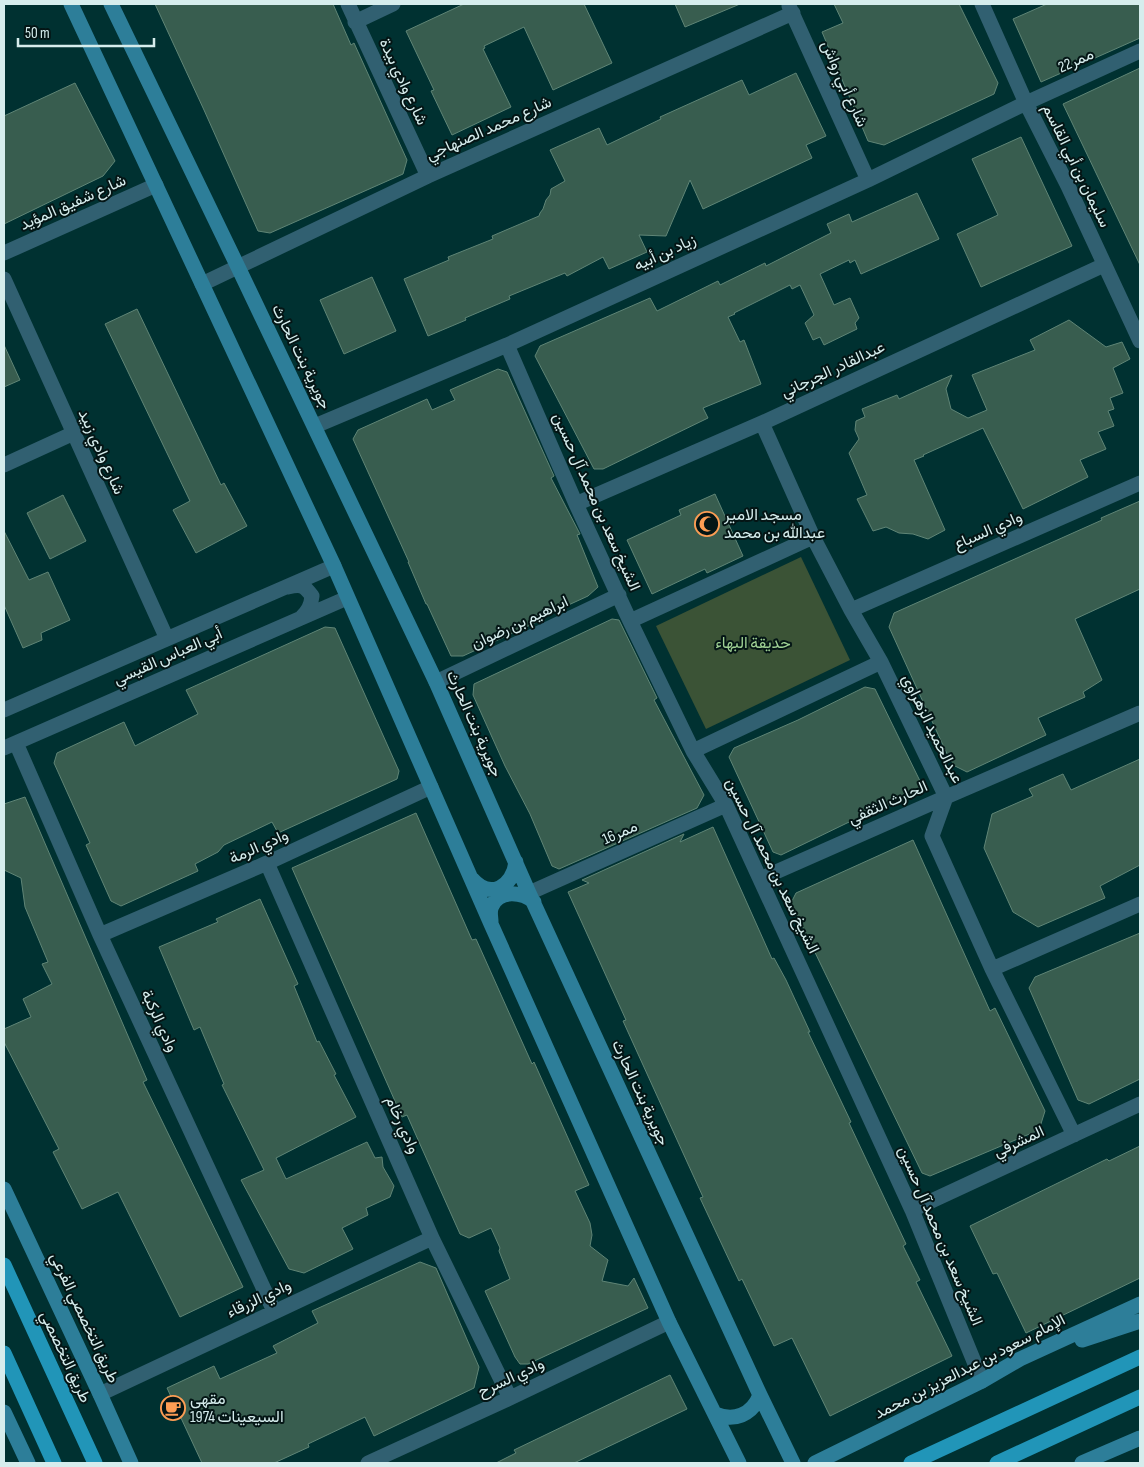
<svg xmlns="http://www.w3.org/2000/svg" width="1144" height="1467" viewBox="0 0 1144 1467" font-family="'Sofia Sans Condensed',Vazirmatn,sans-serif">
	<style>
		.green { fill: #3b5336 }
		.building { fill: #385d4f; stroke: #5f8576 }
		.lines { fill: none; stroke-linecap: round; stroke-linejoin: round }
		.street { stroke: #316071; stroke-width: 15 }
		.secondary { stroke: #2d7e99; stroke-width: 15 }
		.primary { stroke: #2195b8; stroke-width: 15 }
		.labels { text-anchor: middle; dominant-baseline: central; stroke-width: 4; stroke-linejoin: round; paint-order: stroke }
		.street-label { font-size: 16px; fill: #d6eded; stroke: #041515 }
		.poi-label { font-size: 16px; fill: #d6eded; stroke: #041515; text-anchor: start }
		.park-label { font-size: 16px; fill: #9fd194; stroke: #041515 }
	</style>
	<rect width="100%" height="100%" fill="#003131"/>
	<!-- green -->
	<path class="green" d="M801 557 850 660 706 729 656 626Z"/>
	<!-- building -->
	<path class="building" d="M155 4H333L351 45 354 43 407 160 403 174 270 233 258 231 204 110Z
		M464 4H584L612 63 553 90 524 27 484 46 485 48 483 49 511 107 452 135 431 91 434 90 406 31Z
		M675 4H740L685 27Z
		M834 4H959L998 83 994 94 884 145 868 141 822 32 843 23Z
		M1047 4H1140V38L1041 82 1013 19Z
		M1140 68V265L1063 104Z
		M796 73 826 136 806 145 812 158 703 209 690 180 666 236 639 235 647 252 609 269 603 257 567 276 565 273 509 296 510 299 465 318 466 320 428 336 404 279 449 260 448 257 493 239 492 236 539 216 540 213 543 209 546 200 550 195 551 189 565 181 550 150 599 128 607 145 661 119 660 117 742 80 749 95Z
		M75 83 115 161 103 176 4 224V116Z
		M1021 137 1072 246 981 287 957 234 998 215 972 159Z
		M917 193 939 239 861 274 855 260 850 263 849 260 820 274 834 305 850 298 859 318 855 323 857 329 824 345 820 337 813 340 805 323 814 315 800 285 792 289 790 285 734 313 735 314 728 317 740 342 744 340 761 384 703 408 708 418 603 469H594L535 356 540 346 650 298 657 311 718 281 720 285 765 263 766 266 831 233 827 224 849 214 852 222Z
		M372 277 396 331 344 354 320 300Z
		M137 309 221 485 224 483 247 526 196 553 173 510 190 501 105 324Z
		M1069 320 1106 347 1122 342 1130 359 1113 368 1123 393 1110 398 1114 409 1108 411 1114 426 1098 432 1106 449 1080 460 1088 477 1023 509 983 428 923 455 924 456 914 460 945 530 928 539 913 534 899 533 886 527 873 531 857 499 867 495 849 453 859 439 855 430 856 421 865 417 862 409 897 395 899 399 952 375 946 389 951 409 968 418 987 410 972 375 1035 350 1030 340Z
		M4 345 20 380 4 387Z
		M498 369 507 372 554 476 551 478 580 534 577 535 598 587 588 596 538 619 539 621 463 656H451L427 604H426L408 562H409L353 439 358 430 427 399 432 410 455 400 450 390Z
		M715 494 743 556 707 573 705 569 652 594 627 540 681 515 679 510Z
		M63 495 86 541 50 559 27 513Z
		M1140 501V589L1075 619 1102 680 1083 692 1085 697 1038 718 1046 735 967 772 955 766 949 758 919 693 889 627 894 613 1102 520 1101 518Z
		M4 531 29 580 48 572 70 620 41 633 42 640 23 648 4 605Z
		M612 619 619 620 657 698 654 700 704 795 697 808 559 869 552 866 530 814 505 766 473 695 474 684Z
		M325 627 335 628 399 771 397 779 278 833 272 822 224 845 218 852 195 864 198 871 121 906 111 901 86 845 90 843 54 763 57 753 124 722 135 746 198 714 186 690Z
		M865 687 875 689 921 783 918 792 847 823 781 855 773 852 729 757 734 748 798 720Z
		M1140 759V865L1100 886 1105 898 1038 927 1013 912 984 848 992 814 1033 796 1029 789 1063 774 1071 790Z
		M25 797 147 1080 143 1082 243 1287 180 1317 118 1192 82 1209 53 1152 59 1149 4 1042V1029L31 1017 23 999 52 984 42 964 48 962 25 907 21 878 4 870V804Z
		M416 813 472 940 476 939 532 1064 534 1062 589 1185 575 1191 590 1223 592 1235 590 1246 608 1260 602 1281 628 1286 634 1278 648 1308 528 1364H520L515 1357 485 1291 510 1279 499 1251 500 1248 491 1228 469 1238 460 1234 407 1115 402 1117 292 868Z
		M713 827 772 959 774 958 786 980 810 1032H808L851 1122 849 1123 906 1244 903 1246 920 1280 916 1282 952 1356 830 1416 792 1338 774 1346 742 1279 739 1281 700 1198 703 1197 623 1021 626 1020 568 892 589 883 582 880 684 834 680 842Z
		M913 840 990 1011 995 1008 1045 1111 1039 1130 930 1176 922 1173 791 903 796 893Z
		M260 899 298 984 294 986 317 1042 319 1041 336 1074 334 1075 356 1117 276 1158 286 1179 367 1142 375 1158 382 1157 383 1167 394 1186 390 1197 366 1208 368 1215 342 1228 353 1249 304 1273 289 1269 241 1180 264 1170 222 1085 224 1084 200 1027 194 1030 159 947 218 922 216 919Z
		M1140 933V1079L1089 1104 1078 1100 1029 988 1035 977Z
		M1140 1146V1278L1026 1333 997 1273 993 1274 970 1226 1107 1159 1109 1161Z
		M420 1262 436 1268 479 1367 474 1388 374 1436 365 1417 308 1444 309 1447 274 1463H202L167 1388 214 1366 220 1379 277 1353 273 1346 318 1323 312 1311Z
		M670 1375 687 1409 574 1463H496L516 1453 514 1450Z"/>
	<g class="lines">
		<!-- street -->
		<path class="street" d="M348 4 428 176
			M982 4 1026 103 1068 186 1140 341
			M789 6 868 180
			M355 22 393 4
			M4 253 156 185
			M4 279 167 639
			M202 284 428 176 793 13
			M507 345 576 504 630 621 693 751 726 805 912 1210 982 1381
			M762 423 813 537 851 610 881 662 946 797 932 836 992 969 1074 1135
			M315 426 507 345 868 180 1026 103 1140 51
			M4 465 74 433
			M576 504 762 423 1104 265
			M288 587C301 584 304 585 312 596 311 606 308 611 301 618
			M851 610 1140 483
			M630 621 813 537
			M436 682 619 595
			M4 710 334 566
			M16 743 100 935 274 1311
			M4 748 347 598
			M693 751 881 662
			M267 863 432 1238 510 1398
			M760 879 946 797 1140 713
			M529 893 726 805
			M100 935 267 863 431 787
			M992 969 1140 904
			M912 1210 1140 1104
			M100 1394 432 1238
			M368 1463 510 1398 669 1322"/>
		<!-- secondary -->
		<path class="secondary" d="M71 4 334 566 491 924 669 1322 739 1463
			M111 4 238 267 436 682 529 893 760 1395 793 1463
			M472 879C490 900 513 887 516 862
			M491 922C491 917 489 911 492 906 499 889 523 892 534 902
			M4 1189 100 1394 131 1463
			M1082 1340 1140 1321
			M4 1412 28 1463
			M715 1414C734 1422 752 1415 760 1395
			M815 1463 982 1381 1020 1359 1140 1304
			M1082 1463 1140 1438"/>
		<!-- primary -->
		<path class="primary" d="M4 1265 95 1463
			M4 1353 54 1463
			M911 1463 1140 1357
			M997 1463 1140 1397"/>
	</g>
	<!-- icons -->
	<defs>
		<symbol id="mosque-ring" viewBox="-11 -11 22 22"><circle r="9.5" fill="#041515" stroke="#fc9d54" stroke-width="1.5"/><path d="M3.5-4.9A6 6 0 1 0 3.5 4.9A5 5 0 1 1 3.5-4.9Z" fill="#fc9d54"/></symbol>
		<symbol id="cafe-ring" viewBox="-11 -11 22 22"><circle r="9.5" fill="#041515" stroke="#fc9d54" stroke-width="1.5"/><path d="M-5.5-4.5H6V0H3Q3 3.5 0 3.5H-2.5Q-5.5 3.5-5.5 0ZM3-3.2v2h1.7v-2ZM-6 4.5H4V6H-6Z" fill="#fc9d54"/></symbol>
	</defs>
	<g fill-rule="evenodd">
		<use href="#mosque-ring" x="693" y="510" width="28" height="28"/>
		<use href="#cafe-ring" x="159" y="1394" width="28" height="28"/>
	</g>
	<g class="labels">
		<!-- street labels -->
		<g class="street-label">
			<text transform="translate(1076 61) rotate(-24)">ممر22</text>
			<text transform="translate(403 82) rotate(65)">شارع وادي بيدة</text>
			<text transform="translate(844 84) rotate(66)">شارع أبي رواش</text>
			<text transform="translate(489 129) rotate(-24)">شارع محمد الصنهاجي</text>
			<text transform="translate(1076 166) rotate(64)">سليمان بن أبي القاسم</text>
			<text transform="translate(73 203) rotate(-24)">شارع شفيق المؤيد</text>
			<text transform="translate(665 253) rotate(-25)">زياد بن أبيه</text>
			<text transform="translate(301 357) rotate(64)">جويرية بنت الحارث</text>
			<text transform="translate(833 370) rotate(-25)">عبدالقادر الجرجاني</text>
			<text transform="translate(101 452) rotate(66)">شارع وادي زبيد</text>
			<text transform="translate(596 502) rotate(66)">الشيخ سعد بن محمد آل حسين</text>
			<text transform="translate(988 531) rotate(-24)">وادي السباع</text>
			<text transform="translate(520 623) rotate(-25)">ابراهيم بن رضوان</text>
			<text transform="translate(168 657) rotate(-24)">أبي العباس القيسي</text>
			<text transform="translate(474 724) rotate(66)">جويرية بنت الحارث</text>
			<text transform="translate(932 729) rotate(64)">عبدالحميد الزهراوي</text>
			<text transform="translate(888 803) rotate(-24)">الحارث الثقفي</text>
			<text transform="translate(620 833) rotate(-24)">ممر16</text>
			<text transform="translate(259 847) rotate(-24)">وادي الرمة</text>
			<text transform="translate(772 866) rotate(64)">الشيخ سعد بن محمد آل حسين</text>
			<text transform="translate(159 1021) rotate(65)">وادي الركبة</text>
			<text transform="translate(640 1093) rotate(65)">جويرية بنت الحارث</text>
			<text transform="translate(402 1125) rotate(66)">وادي رخام</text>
			<text transform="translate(1019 1142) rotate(-25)">المشرفي</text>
			<text transform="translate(940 1236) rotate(67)">الشيخ سعد بن محمد آل حسين</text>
			<text transform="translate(259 1299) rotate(-25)">وادي الزرقاء</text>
			<text transform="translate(84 1318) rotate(65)">طريق التخصصي الفرعي</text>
			<text transform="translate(65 1357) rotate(65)">طريق التخصصي</text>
			<text transform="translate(970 1367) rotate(-27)">الإمام سعود بن عبدالعزيز بن محمد</text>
			<text transform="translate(511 1378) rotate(-25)">وادي السرح</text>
		</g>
		<!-- poi labels -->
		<g class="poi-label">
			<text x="724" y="515">مسجد الامير<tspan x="724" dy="18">عبدالله بن محمد</tspan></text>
			<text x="190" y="1399">مقهى<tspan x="190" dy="18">السيعينات 1974</tspan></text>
		</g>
		<!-- park labels -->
		<g class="park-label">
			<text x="753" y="643">حديقة البهاء</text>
		</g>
	</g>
	<!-- border -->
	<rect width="1144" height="1467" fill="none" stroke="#d6eded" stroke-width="10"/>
	<!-- scale -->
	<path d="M18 38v8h136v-8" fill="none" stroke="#d6eded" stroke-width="2.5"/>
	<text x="25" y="38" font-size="15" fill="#d6eded" stroke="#041515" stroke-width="4" paint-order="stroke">50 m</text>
</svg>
